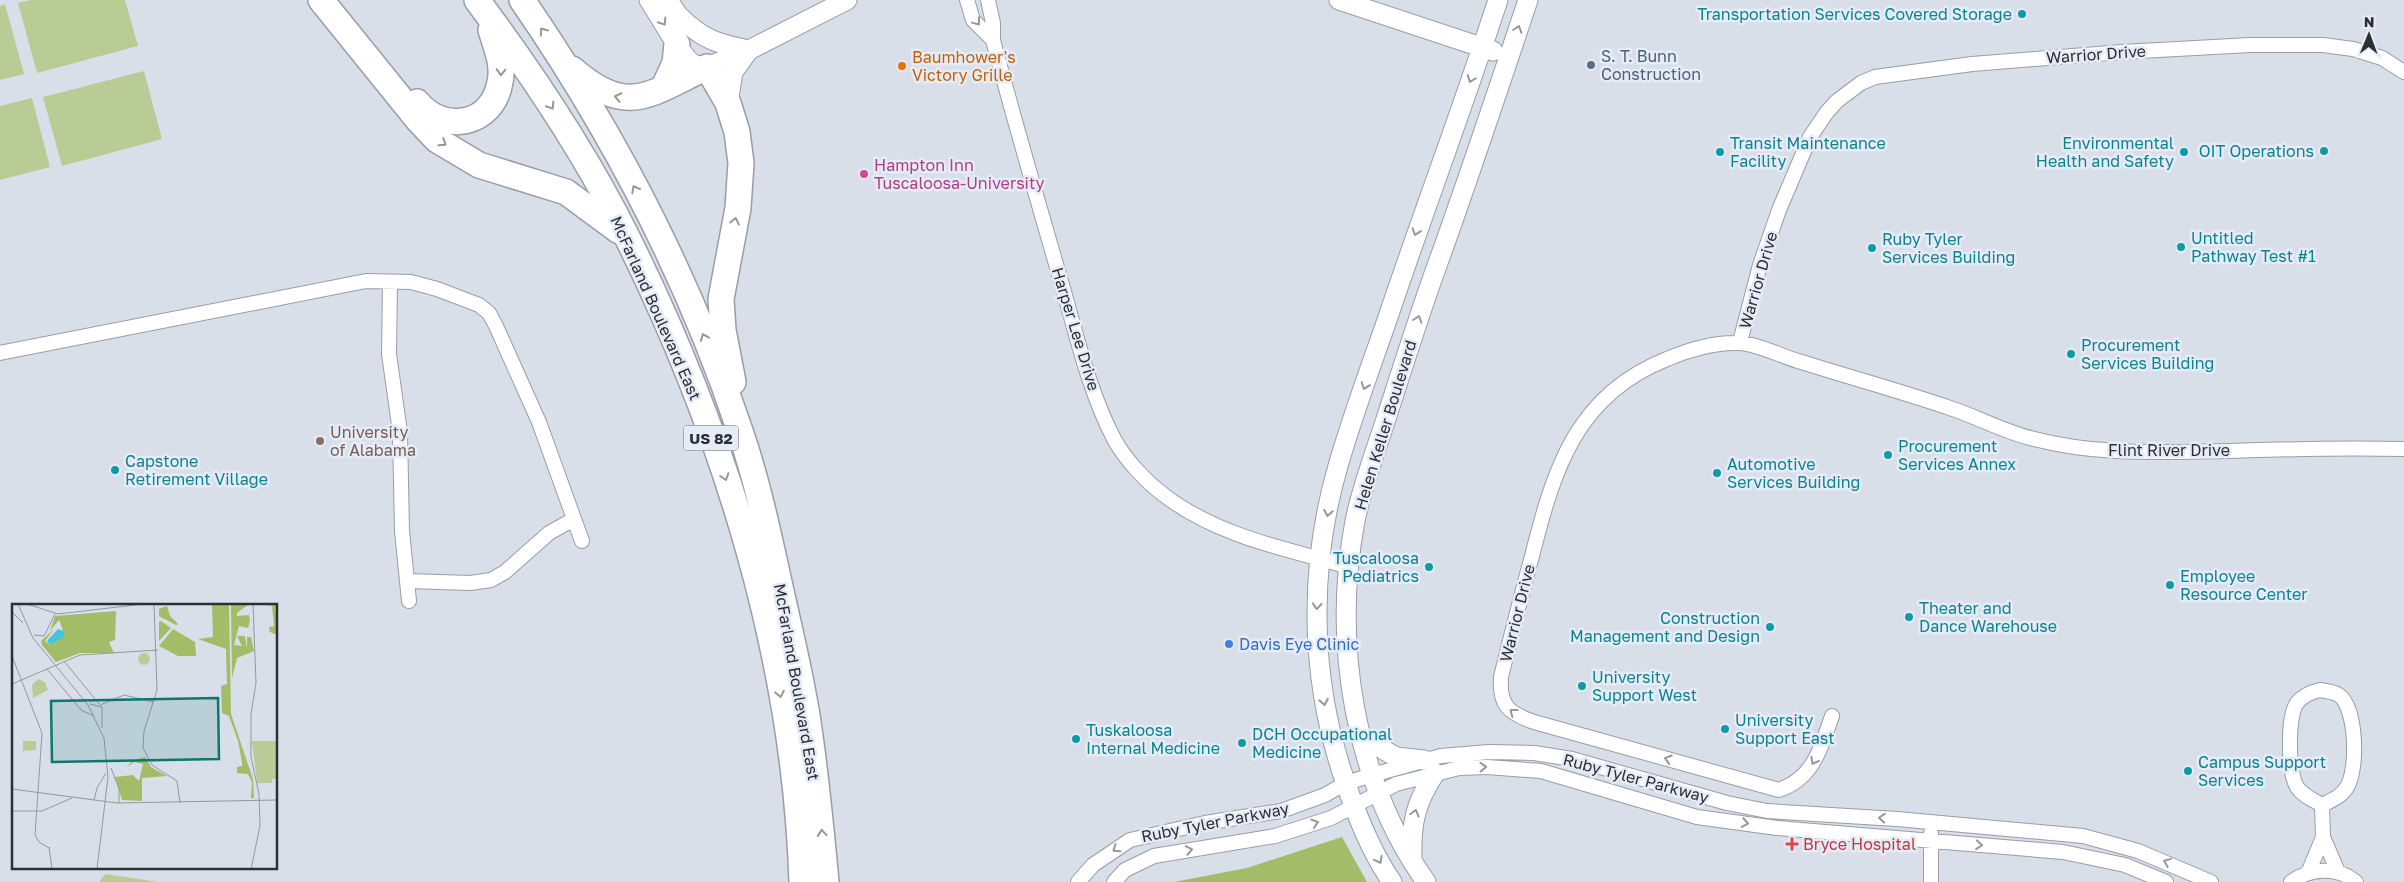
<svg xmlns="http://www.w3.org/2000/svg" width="2404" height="882" viewBox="0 0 2404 882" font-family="'Golos Text',sans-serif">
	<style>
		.green { fill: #bacc95 }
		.forest { fill: #a3bc67 }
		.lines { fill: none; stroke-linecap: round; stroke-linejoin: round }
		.street-casing { stroke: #989da7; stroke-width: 16 }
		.secondary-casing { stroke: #989da7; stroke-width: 21 }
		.highway-casing { stroke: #989da7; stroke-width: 28 }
		.street { stroke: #fff; stroke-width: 14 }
		.secondary { stroke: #fff; stroke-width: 19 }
		.highway { stroke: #fff; stroke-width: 25 }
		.oneway { stroke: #969799 }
		.culture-dot { fill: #0f9aa8; stroke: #e6ecf7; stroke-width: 2 }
		.service-dot { fill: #5c6f8a; stroke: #e6ecf7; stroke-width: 2 }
		.food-dot { fill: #e8710a; stroke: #e6ecf7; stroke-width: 2 }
		.hotel-dot { fill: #d1479c; stroke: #e6ecf7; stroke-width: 2 }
		.education-dot { fill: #8d6e63; stroke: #e6ecf7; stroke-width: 2 }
		.shop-dot { fill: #3f7fe0; stroke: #e6ecf7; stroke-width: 2 }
		.health-dot { fill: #e0444e; stroke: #e6ecf7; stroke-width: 2 }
		.labels { text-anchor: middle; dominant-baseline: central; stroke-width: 5; stroke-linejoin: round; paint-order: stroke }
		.shield { fill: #e6ecf7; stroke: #64686e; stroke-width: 1 }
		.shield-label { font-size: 15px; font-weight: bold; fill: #2d2f33 }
		.culture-label { font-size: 16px; fill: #0d838f; stroke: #e6ecf7; text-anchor: start }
		.street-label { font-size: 16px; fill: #2d2f33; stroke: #e6ecf7 }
		.service-label { font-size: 16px; fill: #4e5e75; stroke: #e6ecf7; text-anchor: start }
		.food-label { font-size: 16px; fill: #c56008; stroke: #e6ecf7; text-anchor: start }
		.hotel-label { font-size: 16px; fill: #b23c85; stroke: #e6ecf7; text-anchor: start }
		.education-label { font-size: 16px; fill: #785e54; stroke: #e6ecf7; text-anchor: start }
		.shop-label { font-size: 16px; fill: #366cbe; stroke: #e6ecf7; text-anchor: start }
		.health-label { font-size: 16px; fill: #be3a42; stroke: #e6ecf7; text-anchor: start }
		.inset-road { fill: none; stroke: #9499a0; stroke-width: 1 }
		.view { fill: #0f766e; fill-opacity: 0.15; stroke: #0f766e; stroke-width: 2.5 }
		.inset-edge { fill: none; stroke: #2d2f33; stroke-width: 2.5 }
	</style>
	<rect width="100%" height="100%" fill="#d9dfe9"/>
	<!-- green -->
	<path class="green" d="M30 0H125L138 46 37 73 18 3Z
		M5 4 24 74 0 80V6Z
		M144 71 162 139 62 166 43 97Z
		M32 98 50 167 0 180V106Z
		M105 874 158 882H99Z"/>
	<!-- forest -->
	<path class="forest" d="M1342 837 1367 882H1174L1247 868Z"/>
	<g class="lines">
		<defs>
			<path id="street" d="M967 0 973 20 993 40
				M988 0 993 23V40C1015 124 1040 208 1064 292 1078 341 1090 393 1114 439 1125 459 1145 481 1164 495 1217 536 1286 549 1350 567
				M390 282 389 354 400 432 402 531 409 601
				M1740 342 1760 265 1779 210 1810 137 1827 112 1837 101 1861 83 1875 77 1972 64 2122 52 2250 45H2323L2353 49 2382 58 2404 72
				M0 353 366 281 411 282 437 289 479 305 489 313 496 326 539 422 582 541
				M408 581 470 583 491 580 505 572 549 533 574 519
				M2320 690C2327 691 2334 692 2339 695 2357 709 2358 769 2347 787 2341 797 2332 800 2322 805 2313 800 2303 796 2297 787 2288 772 2287 717 2297 703 2303 695 2311 692 2320 690Z
				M1832 716C1821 747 1814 778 1779 790L1534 722C1508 713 1499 705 1501 677 1511 636 1521 596 1532 556 1554 469 1576 395 1667 359 1688 350 1716 342 1739 343 1755 343 1781 356 1798 361 1849 377 1900 391 1950 408 1977 417 2003 431 2030 438 2098 456 2159 452 2228 451 2287 449 2345 448 2404 449
				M2322 805 2323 837 2338 872
				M1931 833V882
				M2308 873 2323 837
				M1078 882 1093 865 1130 840 1205 823 1281 811 1325 795 1346 783 1372 775 1441 756 1489 752 1534 753 1572 759 1727 803 1767 811 1897 819 2083 836 2138 851 2211 882
				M1114 882 1125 870 1154 856 1275 836 1331 818 1396 784 1459 768 1487 767 1541 771 1697 817 1777 828 2063 852 2125 865 2166 882
				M2291 882C2310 868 2337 866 2356 882"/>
			<path id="secondary" d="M649 0C658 13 683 60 695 65 698 66 704 66 707 67
				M668 0 685 26
				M1339 0 1493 51
				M679 16C702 39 717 44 749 50
				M707 67 749 50 847 0
				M728 103 733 72 749 50
				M1360 736 1396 757 1424 760
				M1412 857C1411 822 1416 802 1435 773
				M1392 882C1371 852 1357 816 1345 781 1310 680 1308 569 1338 466 1352 417 1370 369 1387 320 1423 213 1463 107 1498 0
				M1426 882C1354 780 1332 643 1355 521 1362 486 1375 453 1386 419 1403 366 1420 312 1439 260 1470 174 1499 87 1528 0"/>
			<path id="highway" d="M321 0 418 120 437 140 479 165 566 192 619 231
				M477 0C533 75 586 154 628 239 726 437 795 660 802 882
				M522 0C613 132 689 278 740 431 757 480 768 532 779 582 789 628 801 675 808 722 816 775 821 828 826 882
				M572 69C628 118 649 94 707 67L728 103 737 132 741 163 738 208 721 299 723 330 733 382
				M664 87 675 63 677 44
				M417 102C444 135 493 125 500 82 504 64 496 47 491 30"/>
		</defs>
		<!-- street casing -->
		<use href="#street" class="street-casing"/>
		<!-- secondary casing -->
		<use href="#secondary" class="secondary-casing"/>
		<!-- highway casing -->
		<use href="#highway" class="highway-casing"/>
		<!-- street -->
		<use href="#street" class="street"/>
		<!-- secondary -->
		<use href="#secondary" class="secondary"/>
		<!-- highway -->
		<use href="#highway" class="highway"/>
	</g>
	<!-- one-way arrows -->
	<defs><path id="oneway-chevron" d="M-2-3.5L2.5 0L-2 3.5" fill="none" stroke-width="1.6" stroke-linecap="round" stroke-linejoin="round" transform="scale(1.25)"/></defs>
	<g class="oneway">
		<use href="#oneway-chevron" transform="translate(663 22) rotate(58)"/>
		<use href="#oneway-chevron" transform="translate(977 22) rotate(53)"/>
		<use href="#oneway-chevron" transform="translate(1518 29) rotate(-72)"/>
		<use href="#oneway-chevron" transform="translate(543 31) rotate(-125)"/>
		<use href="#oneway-chevron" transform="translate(501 72) rotate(91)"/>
		<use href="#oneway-chevron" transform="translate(1471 79) rotate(111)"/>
		<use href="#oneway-chevron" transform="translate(618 97) rotate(-168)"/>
		<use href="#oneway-chevron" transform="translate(551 106) rotate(58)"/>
		<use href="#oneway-chevron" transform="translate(443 143) rotate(33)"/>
		<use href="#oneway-chevron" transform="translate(635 189) rotate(-118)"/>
		<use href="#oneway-chevron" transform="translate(735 221) rotate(-78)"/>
		<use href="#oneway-chevron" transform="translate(1416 232) rotate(109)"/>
		<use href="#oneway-chevron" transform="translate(1418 319) rotate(-72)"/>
		<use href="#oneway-chevron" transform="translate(704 337) rotate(-112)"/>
		<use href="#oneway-chevron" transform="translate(1365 386) rotate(109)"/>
		<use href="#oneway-chevron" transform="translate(725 477) rotate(72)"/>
		<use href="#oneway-chevron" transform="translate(1328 513) rotate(100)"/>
		<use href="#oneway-chevron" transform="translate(1317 606) rotate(94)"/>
		<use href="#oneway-chevron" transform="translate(780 694) rotate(79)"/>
		<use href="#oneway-chevron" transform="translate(1324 702) rotate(80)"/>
		<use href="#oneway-chevron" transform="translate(1513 712) rotate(-143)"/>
		<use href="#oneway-chevron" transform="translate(1668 759) rotate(-163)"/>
		<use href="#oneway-chevron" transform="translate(1814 761) rotate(119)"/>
		<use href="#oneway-chevron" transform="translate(1483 767) rotate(-2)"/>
		<use href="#oneway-chevron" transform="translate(1415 813) rotate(-75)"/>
		<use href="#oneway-chevron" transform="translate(1882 818) rotate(-176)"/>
		<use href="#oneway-chevron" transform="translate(1315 823) rotate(-18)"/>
		<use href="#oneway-chevron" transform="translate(1745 823) rotate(10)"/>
		<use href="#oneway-chevron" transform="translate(822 833) rotate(-95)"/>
		<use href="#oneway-chevron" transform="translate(1979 845) rotate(5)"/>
		<use href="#oneway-chevron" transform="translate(1116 849) rotate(145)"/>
		<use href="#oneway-chevron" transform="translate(1189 850) rotate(-11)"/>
		<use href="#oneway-chevron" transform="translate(1379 860) rotate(62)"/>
		<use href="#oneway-chevron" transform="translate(2167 862) rotate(-158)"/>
	</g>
	<!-- markers -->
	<g class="culture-dot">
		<circle cx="2022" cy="14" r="5"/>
		<circle cx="2324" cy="151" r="5"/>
		<circle cx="1720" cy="152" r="5"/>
		<circle cx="2184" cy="152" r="5"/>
		<circle cx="2181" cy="247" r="5"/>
		<circle cx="1872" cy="248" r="5"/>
		<circle cx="2071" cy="354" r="5"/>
		<circle cx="1888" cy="455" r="5"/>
		<circle cx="115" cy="470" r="5"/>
		<circle cx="1717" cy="473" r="5"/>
		<circle cx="1429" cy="567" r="5"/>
		<circle cx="2170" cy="585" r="5"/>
		<circle cx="1909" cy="617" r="5"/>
		<circle cx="1770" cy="627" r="5"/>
		<circle cx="1582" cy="686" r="5"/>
		<circle cx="1725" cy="729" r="5"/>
		<circle cx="1076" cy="739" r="5"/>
		<circle cx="1242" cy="743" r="5"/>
		<circle cx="2188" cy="771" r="5"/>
	</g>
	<circle class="service-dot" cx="1591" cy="65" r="5"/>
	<circle class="food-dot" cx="902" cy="66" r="5"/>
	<circle class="hotel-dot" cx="864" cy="174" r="5"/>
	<circle class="education-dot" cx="320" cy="441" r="5"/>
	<circle class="shop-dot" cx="1229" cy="644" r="5"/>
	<path class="health-dot" d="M1789.5 836.5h5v5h5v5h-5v5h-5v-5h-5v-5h5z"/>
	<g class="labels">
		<!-- shield labels -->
		<rect class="shield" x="683.5" y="425.5" width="55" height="25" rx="4"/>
		<g class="shield-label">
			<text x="711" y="438">US 82</text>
		</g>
		<!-- culture labels -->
		<g class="culture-label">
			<text x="2012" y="14" text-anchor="end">Transportation Services Covered Storage</text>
			<text x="1730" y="143">Transit Maintenance<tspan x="1730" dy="18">Facility</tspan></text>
			<text x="2174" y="143" text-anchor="end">Environmental<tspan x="2174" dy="18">Health and Safety</tspan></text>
			<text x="2314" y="151" text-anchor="end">OIT Operations</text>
			<text x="2191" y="238">Untitled<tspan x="2191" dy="18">Pathway Test #1</tspan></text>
			<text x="1882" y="239">Ruby Tyler<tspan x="1882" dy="18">Services Building</tspan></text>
			<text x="2081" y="345">Procurement<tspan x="2081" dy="18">Services Building</tspan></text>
			<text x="1898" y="446">Procurement<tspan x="1898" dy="18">Services Annex</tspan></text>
			<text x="125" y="461">Capstone<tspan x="125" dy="18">Retirement Village</tspan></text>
			<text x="1727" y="464">Automotive<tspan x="1727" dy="18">Services Building</tspan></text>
			<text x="1419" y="558" text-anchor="end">Tuscaloosa<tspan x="1419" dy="18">Pediatrics</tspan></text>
			<text x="2180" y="576">Employee<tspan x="2180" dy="18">Resource Center</tspan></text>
			<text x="1919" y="608">Theater and<tspan x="1919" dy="18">Dance Warehouse</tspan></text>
			<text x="1760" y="618" text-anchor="end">Construction<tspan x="1760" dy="18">Management and Design</tspan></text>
			<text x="1592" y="677">University<tspan x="1592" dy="18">Support West</tspan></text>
			<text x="1735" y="720">University<tspan x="1735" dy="18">Support East</tspan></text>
			<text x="1086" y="730">Tuskaloosa<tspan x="1086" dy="18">Internal Medicine</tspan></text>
			<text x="1252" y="734">DCH Occupational<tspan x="1252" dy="18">Medicine</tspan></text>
			<text x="2198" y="762">Campus Support<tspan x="2198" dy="18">Services</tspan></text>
		</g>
		<!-- street labels -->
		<g class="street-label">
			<text transform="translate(2096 54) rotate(-4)">Warrior Drive</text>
			<text transform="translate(1758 280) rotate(-74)">Warrior Drive</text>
			<text transform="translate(656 308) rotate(66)">McFarland Boulevard East</text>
			<text transform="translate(1076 329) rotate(73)">Harper Lee Drive</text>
			<text transform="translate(1385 425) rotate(-73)">Helen Keller Boulevard</text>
			<text x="2169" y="450">Flint River Drive</text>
			<text transform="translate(1517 613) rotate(-76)">Warrior Drive</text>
			<text transform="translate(797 682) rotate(80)">McFarland Boulevard East</text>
			<text transform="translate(1636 778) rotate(15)">Ruby Tyler Parkway</text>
			<text transform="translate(1215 822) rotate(-11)">Ruby Tyler Parkway</text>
		</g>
		<!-- service labels -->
		<g class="service-label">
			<text x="1601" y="56">S. T. Bunn<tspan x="1601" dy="18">Construction</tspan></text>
		</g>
		<!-- food labels -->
		<g class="food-label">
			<text x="912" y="57">Baumhower's<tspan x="912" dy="18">Victory Grille</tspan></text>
		</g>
		<!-- hotel labels -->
		<g class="hotel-label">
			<text x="874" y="165">Hampton Inn<tspan x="874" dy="18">Tuscaloosa-University</tspan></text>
		</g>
		<!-- education labels -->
		<g class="education-label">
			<text x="330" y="432">University<tspan x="330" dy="18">of Alabama</tspan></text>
		</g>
		<!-- shop labels -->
		<g class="shop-label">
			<text x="1239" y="644">Davis Eye Clinic</text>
		</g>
		<!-- health labels -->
		<g class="health-label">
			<text x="1803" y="844">Bryce Hospital</text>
		</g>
	</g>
	<!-- overview -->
	<g transform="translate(12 604)">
		<rect width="265" height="265" fill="#d9dfe9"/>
		<path d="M126 55a6 6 0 1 1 12 0a6 6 0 1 1-12 0ZM26 75 33 78 36 86 21 94 20 81ZM11 137H24V146L11 147ZM240 137H265V175H260V179H245Z" fill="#bacc95"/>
		<path d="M200 0H217L219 110 241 175 242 194H239L240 178 236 170 225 169V163L230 162V158L226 137 217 112 210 109 209 82 215 80 214 45 186 35 201 33ZM219 0H237L225 9V12L237 11 238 17 236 24 227 22 222 41 230 42 225 32H233L235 45V33H239L242 47 225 54 220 74ZM251 0H265V31L258 28 257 23 262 22 260 2ZM155 2 158 12 166 20 164 21 147 12V5ZM104 7 103 36 97 38 102 49H68L44 58 30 41 29 37 42 25 33 37 38 41 52 29 47 16 38 27 43 12ZM149 17 159 24 147 37V18ZM161 25 183 38 184 52H166L147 42ZM133 153 139 163 155 172 130 174V197L110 196 103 173 121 171 127 177 131 160 122 158 115 163 120 157Z" fill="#a3bc67"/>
		<path d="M46 25 52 27V33L38 41 35 37Z" fill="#44c5de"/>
		<path class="inset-road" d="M6 0 21 34 76 101 92 134 96 173 85 265M15 0 46 10 131 0M142 0 145 86 132 127 131 144 140 161 165 177 168 199M0 8 11 19M22 31 32 32 43 10M0 52 30 129 23 231 27 238 37 244M52 57 87 100M35 65 69 106 82 112M0 80 68 51 146 46M78 100 90 103V124M88 101 112 91 142 98M99 164 107 185V199M0 185 105 199 265 196M82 196 85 184 94 169M0 207H30L60 194M37 243 40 265M239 265 248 222 247 190 239 153V110L244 79 241 0"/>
		<path class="view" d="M206 94 207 155 40 158 39 97Z"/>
		<rect width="265" height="265" class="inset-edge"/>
	</g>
	<!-- north arrow -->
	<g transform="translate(2369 35) rotate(1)" stroke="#e6ecf7" stroke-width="4" paint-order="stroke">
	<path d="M0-4L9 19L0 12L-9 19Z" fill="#2d2f33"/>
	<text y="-8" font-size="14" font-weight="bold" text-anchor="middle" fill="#2d2f33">N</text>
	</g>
</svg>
